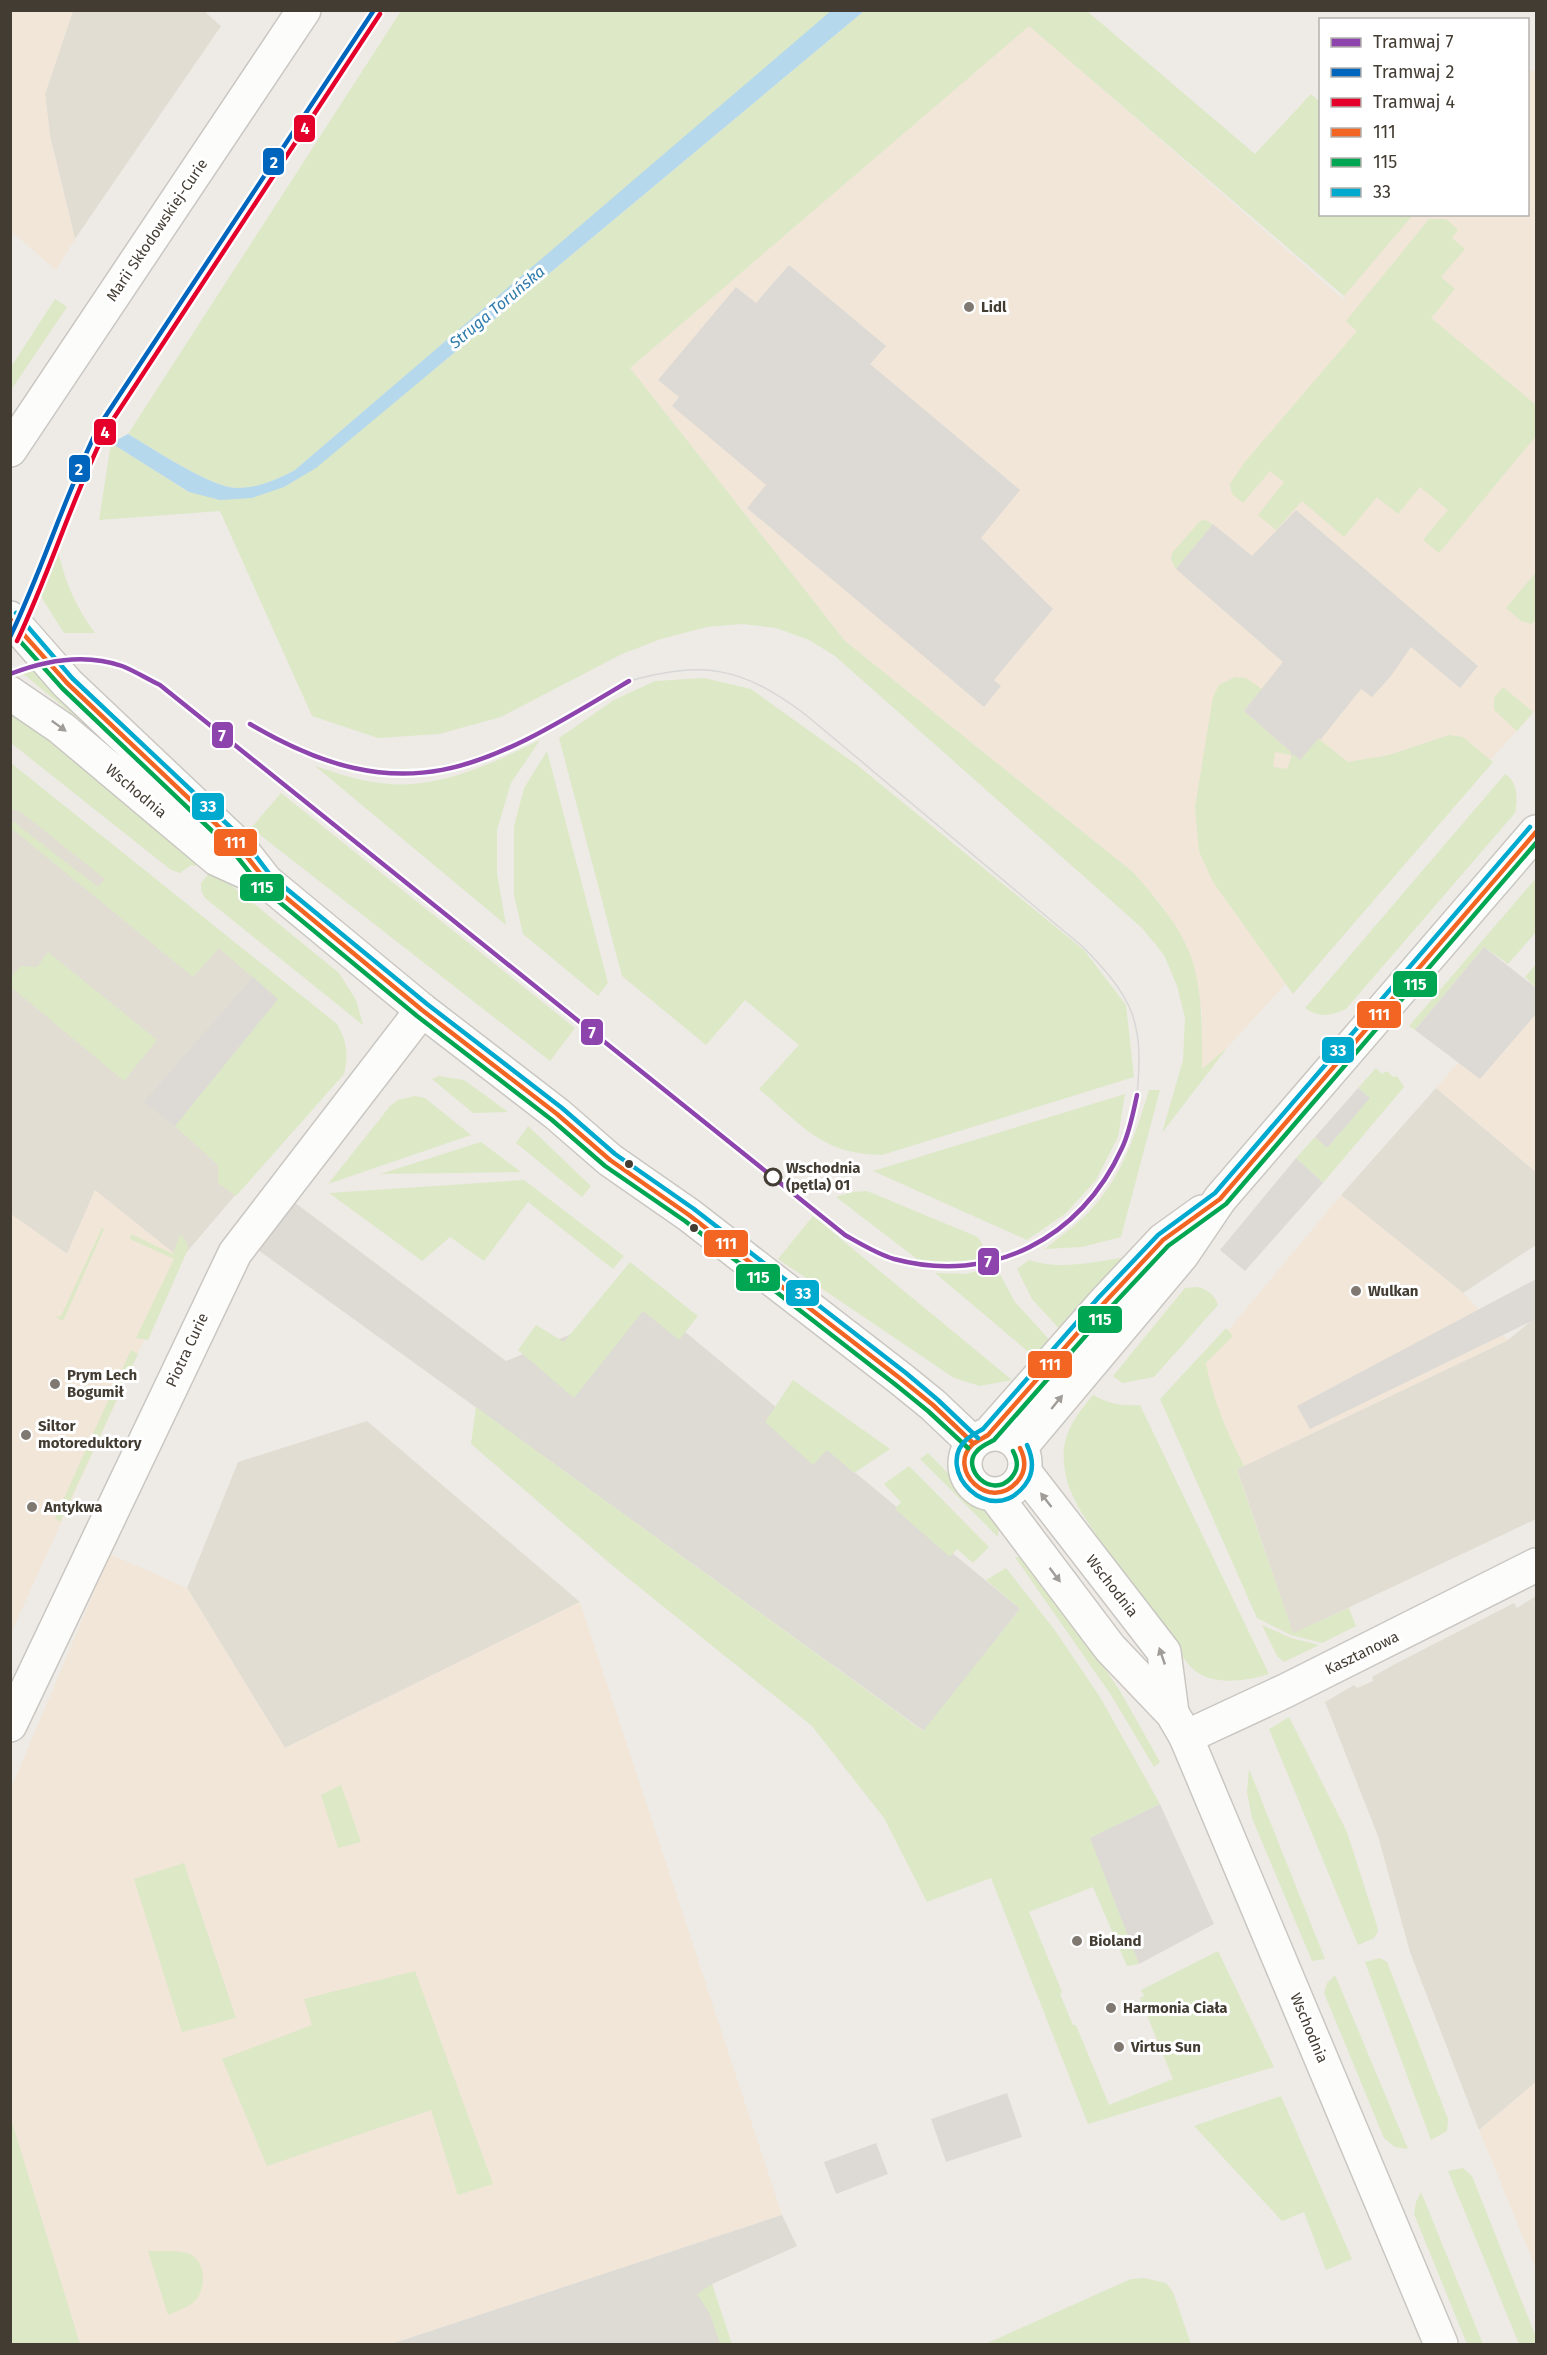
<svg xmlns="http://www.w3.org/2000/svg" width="1547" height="2355" viewBox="0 0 1547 2355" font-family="'Fira Sans',sans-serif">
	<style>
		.residential { fill: #e2ddd3 }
		.commercial { fill: #f1e6d8 }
		.industrial { fill: #dedad4 }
		.green { fill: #dce8c6 }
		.parking { fill: #dddad6 }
		.water { fill: #b6d8ec }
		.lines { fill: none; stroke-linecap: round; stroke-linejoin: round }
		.minor-casing { stroke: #cac7c2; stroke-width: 36 }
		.tertiary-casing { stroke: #cac7c2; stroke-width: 36 }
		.minor { stroke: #fcfcfb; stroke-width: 33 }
		.tertiary { stroke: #fcfcfb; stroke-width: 33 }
		.tram { stroke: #d8d7d7; stroke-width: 1.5 }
		.bus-1-casing { stroke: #fff; stroke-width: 9 }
		.bus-2-casing { stroke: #fff; stroke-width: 9 }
		.bus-3-casing { stroke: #fff; stroke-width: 9 }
		.bus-1 { stroke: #f26522; stroke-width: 4.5 }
		.bus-2 { stroke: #00a651; stroke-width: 4.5 }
		.bus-3 { stroke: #00a9ce; stroke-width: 4.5 }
		.tram-1-casing { stroke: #fff; stroke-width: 9 }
		.tram-2-casing { stroke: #fff; stroke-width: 9 }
		.tram-3-casing { stroke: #fff; stroke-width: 9 }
		.tram-1 { stroke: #8e44ad; stroke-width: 4.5 }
		.tram-2 { stroke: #0065bd; stroke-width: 4.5 }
		.tram-3 { stroke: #e4002b; stroke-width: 4.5 }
		.oneway { fill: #a09c97 }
		.poi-dot { fill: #7f7972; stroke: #fff; stroke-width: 2 }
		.bus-dot { fill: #433c33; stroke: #fff; stroke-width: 2 }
		.stop-dot { fill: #fff; stroke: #433c33; stroke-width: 3 }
		.labels { text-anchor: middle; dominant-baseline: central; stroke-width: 6; stroke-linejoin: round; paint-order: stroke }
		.street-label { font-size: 15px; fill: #433c33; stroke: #fff }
		.poi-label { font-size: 15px; font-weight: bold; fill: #433c33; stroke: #fff; text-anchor: start }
		.stop-label { font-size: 15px; font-weight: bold; fill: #433c33; stroke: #fff; text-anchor: start }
		.water-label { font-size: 16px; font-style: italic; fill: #2f7bac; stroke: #fff }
		.line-badge { stroke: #fff; stroke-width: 2 }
		.badge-label { font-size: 16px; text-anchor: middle; font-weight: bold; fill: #fff }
	</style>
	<rect width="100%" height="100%" fill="#eeebe6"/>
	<!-- residential -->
	<path class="residential" d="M73 11H207L206 13 221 26 75 239 50 136 45 94Z
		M10 771 334 1031 337 1075 181 1259 95 1191 67 1254 11 1215Z
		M1436 1088 1536 1172V1245L1463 1293 1341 1195Z
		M1536 1317V1519L1293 1634 1237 1469 1508 1340Z
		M367 1421 580 1602 285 1748 187 1588 238 1462Z
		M1536 1596V2082L1479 2130 1410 1952 1378 1836 1325 1702 1354 1685 1357 1688 1373 1681 1372 1677 1393 1665 1514 1603 1517 1608Z"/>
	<!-- commercial -->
	<path class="commercial" d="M11 10 73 11 45 94 50 136 75 239 56 270 11 231Z
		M1029 25 1344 300 1346 298 1339 292 1403 215 1528 214V72L1536 70V710L1227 1048 1202 1070V1010L1164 908 1134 873 845 641 630 368Z
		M1529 981 1536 988V1172L1436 1088Z
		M95 1190 181 1259 11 1633V1214L67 1254Z
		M1341 1195 1463 1293 1508 1340 1244 1466 1190 1376Z
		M110 1554 187 1588 285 1748 580 1602 782 2215 390 2344H72L11 2142V1788Z
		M1536 2082V2269L1479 2130Z"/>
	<!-- industrial -->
	<path class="industrial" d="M294 1202 506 1361 649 1302 1020 1609 924 1731 254 1247Z
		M782 2215 797 2246 712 2284 731 2344H391Z"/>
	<!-- green -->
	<path class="green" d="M401 11H832L295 470C276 480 258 488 237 488 211 488 152 448 128 434Z
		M864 11H1087L1255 154 1311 94 1320 102V214L1413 215 1344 296 1029 26 630 368 845 641 1134 873C1155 898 1178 923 1190 954 1203 988 1202 1033 1202 1069L1227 1048 1162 1133 1183 1060 1185 1018 1177 986 1164 955 1142 928 835 656 809 640 776 628 742 624 707 627 661 639 622 654 501 717 439 734 378 738 312 716 220 511 99 520 111 443 189 492 284 487 441 364Z
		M1429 219H1446L1458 230 1452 238 1465 249 1441 277 1455 289 1431 318 1536 405V436L1439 553 1423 540 1448 510 1420 487 1398 514 1377 497 1344 537 1302 501 1276 530 1258 515 1284 482 1270 471 1243 503 1232 494 1230 484 1244 463 1357 331 1346 321Z
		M55 299 67 307 11 390V367Z
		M1205 520 1213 524 1176 569 1171 559 1172 553 1200 521Z
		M56 540C62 575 74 605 95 633H64L38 592Z
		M1536 572V619L1532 624 1521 621 1506 608Z
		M40 668 93 728 88 727 22 673Z
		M1235 677 1246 678 1262 689 1244 711 1291 752 1290 755 1275 752 1273 767 1287 769 1293 753 1319 739 1348 762 1389 755 1449 735 1463 737 1493 762 1293 994 1213 882 1199 851 1195 807 1213 697 1219 685Z
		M704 678 751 689 857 765 1084 950 1126 1005 1134 1077 882 1155C821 1154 803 1126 759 1089L799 1045 745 1000 706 1045 622 976 559 738 614 700 655 681Z
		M1503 687 1533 712 1517 731 1494 710V698Z
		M10 709 199 859 195 866 191 865 180 873 171 870 11 743Z
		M540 740 511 783 497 830V873L506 925 315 766C334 772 353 779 373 782 432 793 489 765 540 740Z
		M547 751 608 983 598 996 523 934 514 895V826L524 788Z
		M11 763 337 1024C347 1042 349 1054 344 1074L236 1196 218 1183V1165L175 1126 277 999 219 948 193 977 11 828 10 819 98 887 105 879 21 812 11 809Z
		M1505 774C1518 782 1518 799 1515 813L1346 1009C1330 1016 1319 1018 1305 1008Z
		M281 793 575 1028 550 1061 251 828Z
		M210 872H215L339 973 356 1000 363 1025 205 898 201 891V883Z
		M1536 878V932L1508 964 1484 947 1415 1030 1409 1026Z
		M48 952 157 1040 124 1081 11 987V977L21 966 37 967Z
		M1536 964V988L1525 977Z
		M1376 1068 1382 1074 1387 1071 1393 1077 1397 1076 1404 1087 1323 1183 1296 1158 1315 1137 1328 1147 1369 1098 1358 1088Z
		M439 1076 464 1080 508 1112 473 1113 432 1079Z
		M1149 1090H1160L1121 1237 1082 1247 1045 1249C1059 1237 1075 1226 1088 1213 1122 1178 1135 1135 1149 1090Z
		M1125 1094 1118 1137 1096 1180 1065 1214 1027 1240 873 1171Z
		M415 1096 425 1098 471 1135 328 1184 391 1105 398 1100Z
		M528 1126 591 1186 582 1197 516 1143Z
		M481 1142 521 1172 380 1174Z
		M524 1180 624 1256 613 1269 528 1202 484 1261 450 1237 422 1261 329 1193Z
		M867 1191 978 1237 991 1260 938 1262 917 1259 836 1197 851 1192Z
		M813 1216 1012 1380 980 1386 954 1378 778 1259Z
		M102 1228 104 1229 63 1321 56 1317 61 1316Z
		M131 1234 173 1254 180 1234 186 1240 188 1249 148 1340 136 1338 174 1259 130 1239Z
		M1129 1257 1063 1333 1032 1299 1017 1269 1029 1260C1060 1271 1097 1261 1129 1257Z
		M630 1262 698 1316 679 1340 643 1311 574 1398 518 1350 536 1325 564 1342Z
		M996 1267 1015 1302 1054 1345 1038 1360 935 1273 965 1274Z
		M1197 1287C1207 1289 1215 1295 1218 1305L1154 1377 1122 1383 1113 1376 1185 1288Z
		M1226 1328 1233 1336 1206 1363C1212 1398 1228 1435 1244 1466L1237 1470 1293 1633 1349 1608 1356 1626 1322 1643 1291 1635 1257 1618 1160 1399Z
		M131 1350 138 1354 60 1522 55 1518Z
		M793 1380 890 1449 854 1473 827 1450 813 1465 765 1422Z
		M1093 1395C1109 1404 1122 1406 1140 1405L1269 1674C1250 1680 1225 1684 1206 1677 1198 1674 1190 1667 1185 1660 1170 1641 1159 1619 1144 1599 1123 1570 1099 1541 1080 1510 1072 1495 1065 1481 1064 1463 1061 1434 1076 1416 1093 1395Z
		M476 1407 923 1731 1020 1609 986 1580 1006 1568 1054 1629 1100 1697 1160 1804 1091 1838 1139 1964 1127 1966 1093 1887 1029 1912 1062 1992 1060 1994 1073 2025H1076L1109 2105 1173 2079 1140 1998 1144 1996 1141 1990 1218 1951 1274 2067 1088 2124 991 1878 927 1902 884 1818 812 1726 613 1566 471 1444Z
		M928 1453 999 1525 998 1537 920 1459Z
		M909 1466 989 1547 973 1563 957 1549 950 1557 895 1509 901 1502 884 1484Z
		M1015 1557 1030 1558 1120 1691 1160 1762 1154 1767 1111 1695Z
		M1262 1625 1291 1638 1319 1645 1284 1662 1277 1656Z
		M1289 1717 1347 1832 1377 1926 1378 1931 1374 1938 1358 1945 1269 1729Z
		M1249 1769 1325 1959 1312 1961 1252 1818 1247 1792Z
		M341 1785 361 1842 338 1848 321 1795Z
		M184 1863 236 2018 182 2032 134 1879Z
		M1380 1958 1387 1962 1448 2119 1447 2131 1431 2140 1365 1962Z
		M415 1971 493 2184 458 2195 431 2110 267 2166 222 2059 312 2025 304 1999Z
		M1335 1975 1408 2149 1395 2147 1384 2138 1324 1993 1327 1983Z
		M1281 2096 1352 2259 1326 2270 1304 2212 1282 2221 1194 2126Z
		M11 2117V2119L80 2344H11Z
		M1463 2168 1472 2176 1536 2337V2344H1519L1448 2171Z
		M1421 2192 1483 2344H1467L1414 2214 1416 2202Z
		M148 2251C160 2252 176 2250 187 2253 207 2259 207 2290 194 2302 187 2308 176 2311 168 2315Z
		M1144 2278 1166 2283 1173 2292 1191 2344H985L1131 2279Z
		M712 2284 732 2344H720L710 2314 697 2294Z"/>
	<!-- parking -->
	<path class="parking" d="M789 265 886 346 870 364 1020 490 981 538 1053 609 994 680 1001 686 984 707 747 508 766 485 672 406 679 397 658 380 736 287 756 303Z
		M1296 510 1478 666 1460 688 1411 647 1391 676 1372 697 1361 689 1321 739H1318L1300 760 1293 754 1291 757V752L1244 711 1283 662 1176 569 1213 524 1252 556Z
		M1484 947 1536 988V1014L1480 1079 1415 1030Z
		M253 977 278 999 175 1126 144 1102Z
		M1358 1088 1370 1098 1327 1148 1315 1137Z
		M1296 1158 1323 1183 1245 1271 1220 1250Z
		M1536 1279V1319L1310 1429 1297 1406Z
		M1160 1804 1214 1924 1139 1964 1090 1838Z
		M1007 2093 1022 2137 946 2162 931 2119Z
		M876 2143 888 2174 836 2194 824 2162Z"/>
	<!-- water -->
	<path class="water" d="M832 10 864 11 316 468 284 487 252 498 220 500 189 492 111 443 128 434C152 448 211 488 237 488 258 488 276 480 295 470Z"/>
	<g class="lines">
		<defs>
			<path id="minor" d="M10 1725 235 1253 422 1010
				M1186 1737 1285 1691 1536 1565"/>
			<path id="tertiary" d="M10 450 304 10
				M10 618 67 683 237 844 266 881 422 1010 557 1114 610 1160 689 1215 901 1379 933 1405 973 1443
				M10 693 61 728 217 859 261 879
				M965 1464a30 30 0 1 1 60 0a30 30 0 1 1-60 0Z
				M988 1435 1105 1302 1163 1240 1202 1212
				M1020 1448 1182 1255 1220 1199 1536 832
				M1024 1471 1164 1652 1172 1713
				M994 1494 1110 1648 1172 1713 1186 1737 1441 2344"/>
		</defs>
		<!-- minor casing -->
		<use href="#minor" class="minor-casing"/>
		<!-- tertiary casing -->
		<use href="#tertiary" class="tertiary-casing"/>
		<!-- minor -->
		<use href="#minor" class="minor"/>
		<!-- tertiary -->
		<use href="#tertiary" class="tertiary"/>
		<!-- tram -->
		<path class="tram" d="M629 681C705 660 742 667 806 715L1083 947C1134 999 1144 1022 1137 1095"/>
		<defs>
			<path id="bus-1" d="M10 619 67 683 237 844 266 881 422 1010 557 1114 610 1160 689 1215 901 1379 933 1405 973 1443
				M1020 1448C1026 1460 1026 1472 1017 1482 989 1513 947 1469 972 1445 976 1441 983 1438 988 1435L1105 1302 1163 1240 1220 1199 1536 832"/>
			<path id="bus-2" d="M10 630 62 688 231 849 261 887 417 1016 552 1120 605 1166 685 1221 896 1385 928 1411 968 1448
				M1013 1451C1018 1461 1019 1469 1011 1478 991 1500 960 1468 977 1451 981 1446 989 1443 994 1440L1111 1307 1168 1246 1226 1204 1536 843"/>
			<path id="bus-3" d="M16 613 72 678 243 839 271 876 427 1004 562 1108 615 1154 694 1209 906 1373 938 1400 978 1438
				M1027 1445C1033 1458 1035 1472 1025 1485 990 1530 933 1469 967 1439 972 1435 978 1432 983 1429L1099 1297 1158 1235 1215 1193 1530 827"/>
		</defs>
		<!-- bus-1 casing -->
		<use href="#bus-1" class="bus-1-casing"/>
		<!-- bus-2 casing -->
		<use href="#bus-2" class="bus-2-casing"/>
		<!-- bus-3 casing -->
		<use href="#bus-3" class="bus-3-casing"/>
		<!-- bus-1 -->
		<use href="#bus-1" class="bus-1"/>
		<!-- bus-2 -->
		<use href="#bus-2" class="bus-2"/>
		<!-- bus-3 -->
		<use href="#bus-3" class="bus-3"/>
		<defs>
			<path id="tram-1" d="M10 674C46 660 85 653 122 666 135 671 147 679 160 685L845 1235C861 1244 877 1254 894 1259 991 1285 1081 1239 1122 1148 1130 1131 1133 1113 1137 1095
				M250 724C408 817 487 766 629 681"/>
			<path id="tram-2" d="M10 637C43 568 65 495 99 426L374 10"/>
			<path id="tram-3" d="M17 641C50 572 72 498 106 430L380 14"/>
		</defs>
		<!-- tram-1 casing -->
		<use href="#tram-1" class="tram-1-casing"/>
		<!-- tram-2 casing -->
		<use href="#tram-2" class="tram-2-casing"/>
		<!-- tram-3 casing -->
		<use href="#tram-3" class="tram-3-casing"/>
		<!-- tram-1 -->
		<use href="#tram-1" class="tram-1"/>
		<!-- tram-2 -->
		<use href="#tram-2" class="tram-2"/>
		<!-- tram-3 -->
		<use href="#tram-3" class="tram-3"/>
	</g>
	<!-- one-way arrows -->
	<defs><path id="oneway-solid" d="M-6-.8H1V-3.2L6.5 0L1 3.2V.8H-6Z" transform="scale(1.5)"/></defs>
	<g class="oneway">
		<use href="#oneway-solid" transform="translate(59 726) rotate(36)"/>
		<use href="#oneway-solid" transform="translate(1057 1402) rotate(-51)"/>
		<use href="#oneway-solid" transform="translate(1046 1500) rotate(-128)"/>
		<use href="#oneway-solid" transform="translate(1055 1575) rotate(53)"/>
		<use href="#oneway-solid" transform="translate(1162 1656) rotate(-109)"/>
	</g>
	<!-- markers -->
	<g class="poi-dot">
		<circle cx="969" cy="307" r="6"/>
		<circle cx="1356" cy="1291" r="6"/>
		<circle cx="55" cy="1384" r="6"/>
		<circle cx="26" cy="1435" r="6"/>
		<circle cx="32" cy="1507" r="6"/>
		<circle cx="1077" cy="1941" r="6"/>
		<circle cx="1111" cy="2008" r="6"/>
		<circle cx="1119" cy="2047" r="6"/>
	</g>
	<g class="bus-dot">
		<circle cx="629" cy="1164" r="5"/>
		<circle cx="694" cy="1228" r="5"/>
	</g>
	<circle class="stop-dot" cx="773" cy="1177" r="8"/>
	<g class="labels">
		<!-- street labels -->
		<g class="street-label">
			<text transform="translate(157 230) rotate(-56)">Marii Skłodowskiej-Curie</text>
			<text transform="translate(136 791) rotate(40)">Wschodnia</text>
			<text transform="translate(187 1350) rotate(-65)">Piotra Curie</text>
			<text transform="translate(1112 1586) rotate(52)">Wschodnia</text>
			<text transform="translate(1362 1653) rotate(-26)">Kasztanowa</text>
			<text transform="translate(1309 2028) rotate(67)">Wschodnia</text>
		</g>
		<!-- poi labels -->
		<g class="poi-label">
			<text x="981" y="307">Lidl</text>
			<text x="1368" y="1291">Wulkan</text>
			<text x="67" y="1375">Prym Lech<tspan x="67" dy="17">Bogumił</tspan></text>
			<text x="38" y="1426">Siltor<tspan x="38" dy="17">motoreduktory</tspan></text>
			<text x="44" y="1507">Antykwa</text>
			<text x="1089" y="1941">Bioland</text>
			<text x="1123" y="2008">Harmonia Ciała</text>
			<text x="1131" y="2047">Virtus Sun</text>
		</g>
		<!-- stop labels -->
		<g class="stop-label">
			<text x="786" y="1168">Wschodnia<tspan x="786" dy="17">(pętla) 01</tspan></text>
		</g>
		<!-- water labels -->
		<g class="water-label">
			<text transform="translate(497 307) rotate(-40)">Struga Toruńska</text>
		</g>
	</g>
	<g class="line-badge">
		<rect x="293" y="114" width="23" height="29" rx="6" fill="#e4002b"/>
		<rect x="262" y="147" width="23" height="29" rx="6" fill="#0065bd"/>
		<rect x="93" y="418" width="24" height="28" rx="6" fill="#e4002b"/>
		<rect x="68" y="454" width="23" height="29" rx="6" fill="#0065bd"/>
		<rect x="211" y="721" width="23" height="28" rx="6" fill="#8e44ad"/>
		<rect x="191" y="792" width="34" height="29" rx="6" fill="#00a9ce"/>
		<rect x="213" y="828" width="45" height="29" rx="6" fill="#f26522"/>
		<rect x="239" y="873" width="46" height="29" rx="6" fill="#00a651"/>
		<rect x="1392" y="970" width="46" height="28" rx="6" fill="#00a651"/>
		<rect x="1356" y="1000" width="46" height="29" rx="6" fill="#f26522"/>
		<rect x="580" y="1018" width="24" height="28" rx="6" fill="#8e44ad"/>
		<rect x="1321" y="1036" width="34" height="28" rx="6" fill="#00a9ce"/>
		<rect x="703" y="1229" width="46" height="29" rx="6" fill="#f26522"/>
		<rect x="977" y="1247" width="23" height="29" rx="6" fill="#8e44ad"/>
		<rect x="735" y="1263" width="46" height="29" rx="6" fill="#00a651"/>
		<rect x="785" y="1279" width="35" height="28" rx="6" fill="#00a9ce"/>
		<rect x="1077" y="1305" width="46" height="29" rx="6" fill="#00a651"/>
		<rect x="1027" y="1350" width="46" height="29" rx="6" fill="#f26522"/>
	</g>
	<g class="badge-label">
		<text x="305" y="134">4</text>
		<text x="274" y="168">2</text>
		<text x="105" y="438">4</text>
		<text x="79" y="475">2</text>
		<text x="222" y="741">7</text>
		<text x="208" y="812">33</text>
		<text x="235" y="848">111</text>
		<text x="262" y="893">115</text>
		<text x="1415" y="990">115</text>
		<text x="1379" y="1020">111</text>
		<text x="592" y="1038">7</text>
		<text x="1338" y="1056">33</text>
		<text x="726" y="1249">111</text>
		<text x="988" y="1267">7</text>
		<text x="758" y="1283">115</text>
		<text x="803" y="1299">33</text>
		<text x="1100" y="1325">115</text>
		<text x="1050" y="1370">111</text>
	</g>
	<!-- border -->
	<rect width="1547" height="2355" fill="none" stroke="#433c33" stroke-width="24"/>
	<!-- legend -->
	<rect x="1319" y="18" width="210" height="198" fill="#ffffff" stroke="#b4b1ad" stroke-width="1.5"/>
	<rect x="1331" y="38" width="30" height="9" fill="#8e44ad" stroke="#b4b1ad" stroke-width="1.5"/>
	<text x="1373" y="48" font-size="18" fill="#433c33">Tramwaj 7</text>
	<rect x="1331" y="68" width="30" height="9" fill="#0065bd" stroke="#b4b1ad" stroke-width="1.5"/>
	<text x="1373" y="78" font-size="18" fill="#433c33">Tramwaj 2</text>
	<rect x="1331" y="98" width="30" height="9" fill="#e4002b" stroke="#b4b1ad" stroke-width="1.5"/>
	<text x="1373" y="108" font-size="18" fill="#433c33">Tramwaj 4</text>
	<rect x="1331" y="128" width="30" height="9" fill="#f26522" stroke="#b4b1ad" stroke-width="1.5"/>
	<text x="1373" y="138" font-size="18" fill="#433c33">111</text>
	<rect x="1331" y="158" width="30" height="9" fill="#00a651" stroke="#b4b1ad" stroke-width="1.5"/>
	<text x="1373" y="168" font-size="18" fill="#433c33">115</text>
	<rect x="1331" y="188" width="30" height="9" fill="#00a9ce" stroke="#b4b1ad" stroke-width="1.5"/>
	<text x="1373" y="198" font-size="18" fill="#433c33">33</text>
</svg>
